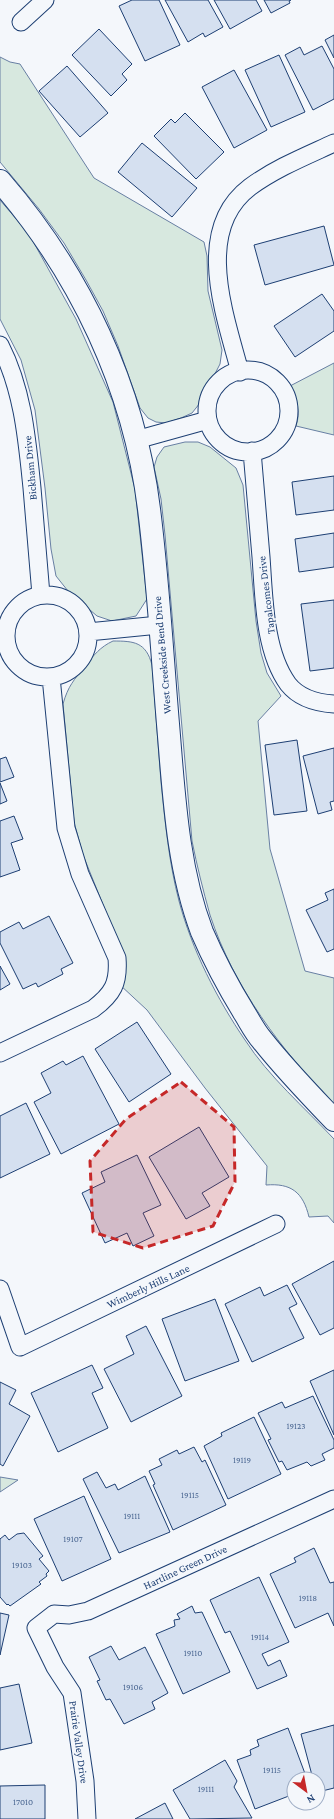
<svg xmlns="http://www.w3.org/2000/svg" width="334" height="1819" viewBox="0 0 334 1819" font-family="'Crimson Pro',serif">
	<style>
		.green { fill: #d7e8df; stroke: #687fa3 }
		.building { fill: #d5e0f0; stroke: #1d3f73 }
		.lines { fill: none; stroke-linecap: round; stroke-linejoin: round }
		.minor-casing { stroke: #1d3f73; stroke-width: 19 }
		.tertiary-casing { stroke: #1d3f73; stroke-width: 24 }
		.minor { stroke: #f4f7fb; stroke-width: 17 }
		.tertiary { stroke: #f4f7fb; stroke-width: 22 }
		.marked { fill: #c62828; fill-opacity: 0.2; stroke: #c62828; stroke-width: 3; stroke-dasharray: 8 5; stroke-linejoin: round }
		.labels { text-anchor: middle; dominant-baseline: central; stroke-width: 3; stroke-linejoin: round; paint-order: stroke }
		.number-label { font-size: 9px; fill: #4b6792 }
		.street-label { font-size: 11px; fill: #1d3f73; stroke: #f4f7fb }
	</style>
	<rect width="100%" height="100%" fill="#f4f7fb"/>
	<!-- green -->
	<path class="green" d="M0 57 10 62 20 64 94 178 204 242 207 256 208 291 222 350 220 364 200 403 192 413 181 418 166 423 156 422 148 418 140 408 118 346 103 311 86 280 64 243 39 209 0 162Z
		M0 200 29 234 76 319 113 402 135 489 147 599 136 616 112 621 97 616 68 591 56 576 51 549 45 488 35 410 21 360 0 319Z
		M334 363V435L296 426C301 411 297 400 290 386Z
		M185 442H198L210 447 236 468 243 485 256 621 261 653 267 673 281 696 258 721 270 849 305 971 334 978V1104C281 1050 234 988 210 915 203 890 197 866 192 841L165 535 161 499 154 467 157 457 164 447Z
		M113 641C134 641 146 642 152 665 155 704 158 743 161 782 165 822 169 863 179 901 192 950 217 999 245 1040 269 1077 304 1107 334 1139V1223L328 1216 309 1217C303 1192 291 1183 266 1185L267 1166 205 1088 147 1010 119 984 122 952 83 855 74 822 63 704C68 686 74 680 85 666 94 655 100 647 113 641Z
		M0 1477 18 1480 0 1492Z"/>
	<!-- building -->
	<path class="building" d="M132 0H159L180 45 145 61 119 6Z
		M165 0H208L223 27 205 37 203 33 188 42Z
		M214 0H256L262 11 230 29Z
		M264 0H291L289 1 290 3 271 13Z
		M99 29 132 64 122 74 127 80 111 96 72 55Z
		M334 35V58L325 40Z
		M322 46 334 69V99L313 110 285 55 300 47 304 55Z
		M279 55 305 112 271 127 245 70Z
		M67 66 108 113 80 137 39 91Z
		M234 70 267 130 234 148 202 87Z
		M185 113 224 152 196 179 154 136 171 119 175 123Z
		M142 143 197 188 172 217 118 172Z
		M324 226 334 265 265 285 254 245Z
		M322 294 334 311V331L295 357 274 326Z
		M334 476V510L296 515 292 482Z
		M334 533V567L299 572 295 539Z
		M334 600V668L310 671 301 604Z
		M297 740 307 811 274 815 265 745Z
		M334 748V801L330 802 332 810 318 814 303 756Z
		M6 757 14 777 0 782V759Z
		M0 783 7 801 0 804Z
		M14 816 23 839 11 843 20 870 0 877V821Z
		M334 889V949L327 952 306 910 328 900 325 893Z
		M49 916 73 963 61 969 63 974 38 987 36 983 23 989 0 943V932L19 922 23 929Z
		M0 966 10 984 0 990Z
		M137 1022 171 1074 129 1102 95 1049Z
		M83 1056 119 1124 61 1154 34 1102 51 1093 41 1073 63 1061 66 1065Z
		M26 1103 50 1154 0 1178V1116Z
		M199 1127 229 1177 202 1193 210 1206 186 1219 149 1157Z
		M137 1155 161 1205 143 1213 154 1236 133 1246 127 1233 105 1243 82 1193 105 1182 101 1172Z
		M334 1261V1328L320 1335 292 1284Z
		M287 1285 297 1304 289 1308 304 1338 252 1362 225 1304 260 1287 264 1296Z
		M215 1299 239 1361 185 1381 162 1319Z
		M146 1326 182 1396 131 1422 104 1369 134 1354 126 1336Z
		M92 1365 103 1388 92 1393 108 1428 58 1452 31 1393Z
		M334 1370V1435L310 1381Z
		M0 1382 16 1390 9 1404 30 1416 3 1466 0 1464Z
		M313 1396 334 1440V1448L322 1454 325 1460 311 1466 307 1462 287 1470 282 1461 279 1462 268 1440 271 1439 258 1413 282 1402 285 1408Z
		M254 1417 281 1474 228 1499 204 1446 222 1436 221 1433Z
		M194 1447 202 1462 205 1460 226 1505 173 1530 153 1485 155 1484 149 1471 162 1465 159 1459 177 1450 179 1454Z
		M97 1472 106 1488 115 1484 118 1490 145 1476 170 1532 119 1553 83 1479Z
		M84 1496 111 1559 62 1581 34 1519Z
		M24 1533 43 1556 39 1559 49 1571 46 1574 47 1576 39 1582 41 1584 10 1606 8 1604 7 1605 0 1597V1539L5 1535 9 1540 17 1534Z
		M314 1548 330 1583 334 1582V1626L328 1613 295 1628 270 1574 296 1562 294 1558Z
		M259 1577 289 1642 262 1654 268 1666 280 1660 287 1676 257 1689 230 1631 225 1633 210 1600Z
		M192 1606 195 1613 202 1612 230 1672 183 1694 156 1634 175 1626 174 1620 180 1619 177 1614Z
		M0 1613 9 1615 0 1655Z
		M111 1646 119 1660 145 1647 168 1693 152 1702 155 1709 124 1724 110 1699 106 1700 97 1681 100 1680 89 1657Z
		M19 1684 32 1743 0 1750V1688Z
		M334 1725V1788L318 1792V1779H313L301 1734Z
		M288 1728 307 1779H294V1794L255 1809 237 1760 251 1755 250 1750 259 1746 257 1740Z
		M225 1760 237 1781 234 1787 252 1818 190 1819 173 1790Z
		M45 1785V1819H0V1786Z
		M165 1803 173 1819H135Z"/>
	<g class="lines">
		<defs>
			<path id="minor" d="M21 22 45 0
				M0 345C23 390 27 439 32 488 35 524 38 560 41 595
				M207 411a41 41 0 1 1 82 0a41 41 0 1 1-82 0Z
				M240 372C225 315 193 230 250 187 276 168 306 156 334 143
				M136 440 208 420
				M252 451C255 487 258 522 261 557 264 597 264 651 288 684 299 698 317 703 334 704
				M6 636a41 41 0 1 1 82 0a41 41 0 1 1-82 0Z
				M88 632 159 625
				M0 1053 93 1009C113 994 119 983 117 958L80 874 66 828 51 677
				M0 1289 20 1347 276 1224
				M87 1819 85 1781 72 1693 55 1667 36 1628 54 1614 69 1615 88 1611 334 1499"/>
			<path id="tertiary" d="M0 181C80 273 134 387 149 509 158 580 162 652 168 724 174 794 177 866 202 932 214 960 229 988 245 1014 250 1022 255 1032 262 1040 284 1068 309 1094 334 1120"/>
		</defs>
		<!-- minor casing -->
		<use href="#minor" class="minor-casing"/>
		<!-- tertiary casing -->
		<use href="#tertiary" class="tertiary-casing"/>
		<!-- minor -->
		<use href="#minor" class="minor"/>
		<!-- tertiary -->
		<use href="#tertiary" class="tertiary"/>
	</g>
	<!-- marked area -->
	<path class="marked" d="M181 1082 234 1127 235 1182 213 1226 143 1248 93 1232 90 1161 126 1119Z"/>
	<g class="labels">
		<!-- number labels -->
		<g class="number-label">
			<text x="296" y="1426">19123</text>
			<text x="242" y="1460">19119</text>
			<text x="190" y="1495">19115</text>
			<text x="132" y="1516">19111</text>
			<text x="73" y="1539">19107</text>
			<text x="22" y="1565">19103</text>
			<text x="308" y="1598">19118</text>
			<text x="260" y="1637">19114</text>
			<text x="193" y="1653">19110</text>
			<text x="133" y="1687">19106</text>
			<text x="272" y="1770">19115</text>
			<text x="206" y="1789">19111</text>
			<text x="23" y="1802">17010</text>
		</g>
		<!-- street labels -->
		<g class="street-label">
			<text transform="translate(30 468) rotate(-95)">Bickham Drive</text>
			<text transform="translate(266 595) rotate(-97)">Tapalcomes Drive</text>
			<text transform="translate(162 655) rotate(-95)">West Creekside Bend Drive</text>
			<text transform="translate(148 1286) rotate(-25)">Wimberly Hills Lane</text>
			<text transform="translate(185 1567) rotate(-25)">Hartline Green Drive</text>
			<text transform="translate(79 1742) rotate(82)">Prairie Valley Drive</text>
		</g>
	</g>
	<!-- north arrow -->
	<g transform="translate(306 1791) rotate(148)"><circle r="19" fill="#f4f7fb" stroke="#9eadc5"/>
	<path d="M0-3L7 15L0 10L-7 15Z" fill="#c62828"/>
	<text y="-6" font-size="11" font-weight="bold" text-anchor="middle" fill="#1d3f73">N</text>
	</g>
</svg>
